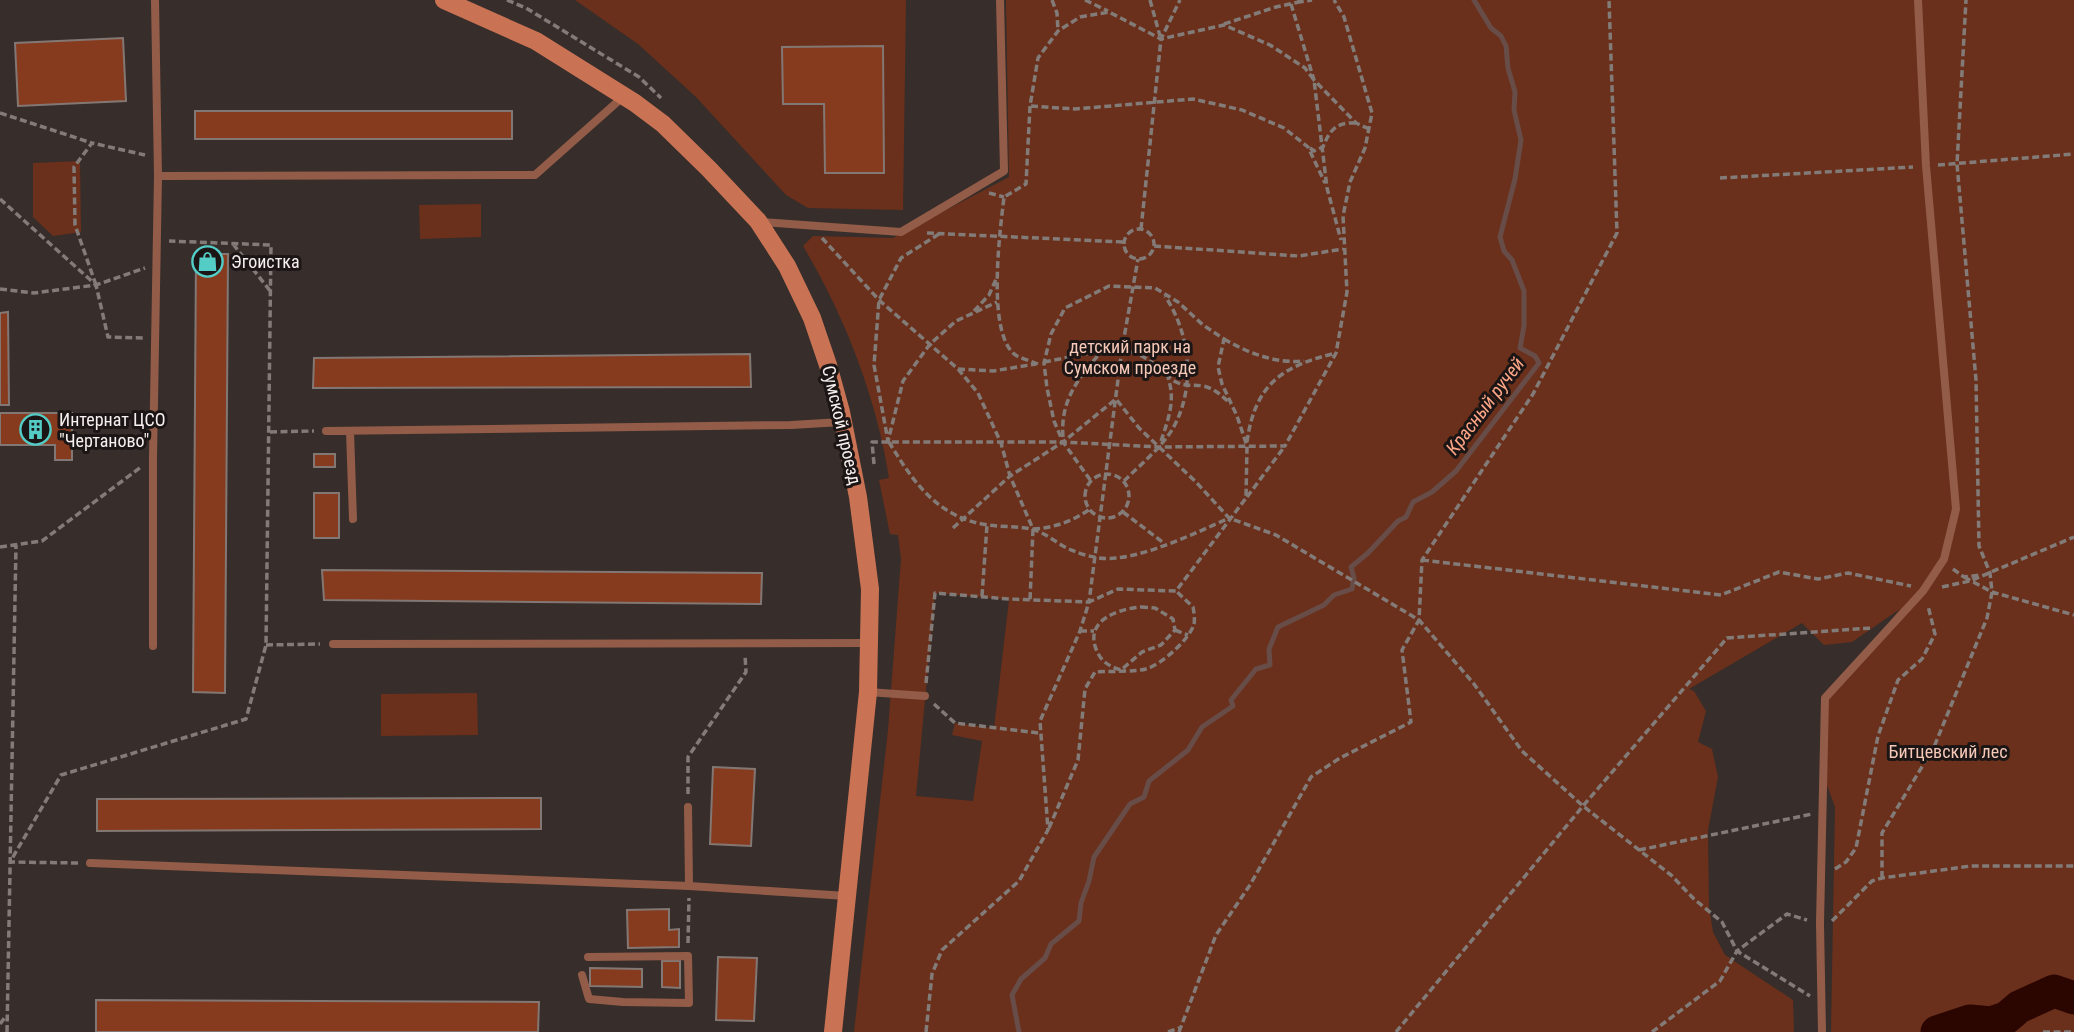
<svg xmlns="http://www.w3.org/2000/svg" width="2074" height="1032" viewBox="0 0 2074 1032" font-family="'Roboto Condensed',sans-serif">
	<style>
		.green { fill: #6a301b; fill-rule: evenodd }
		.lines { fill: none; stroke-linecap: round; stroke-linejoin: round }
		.stream { stroke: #684c47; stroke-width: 5 }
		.river { stroke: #2b0500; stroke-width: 33 }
		.building { fill: #873b1e; stroke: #837773; stroke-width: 2 }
		.path { stroke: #837b78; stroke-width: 3.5; stroke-dasharray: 7 3.5; stroke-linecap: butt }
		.lane { stroke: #925c48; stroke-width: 8 }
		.secondary { stroke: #c97354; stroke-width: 18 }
		.labels { text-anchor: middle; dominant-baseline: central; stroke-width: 6; stroke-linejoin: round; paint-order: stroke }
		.poi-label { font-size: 18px; fill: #f7f0ee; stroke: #1b1615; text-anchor: start }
		.park-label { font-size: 18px; fill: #f6c8b8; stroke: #1b1615 }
		.street-label { font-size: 18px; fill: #f7f0ee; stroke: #1b1615 }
		.water-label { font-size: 19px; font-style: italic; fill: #ffa686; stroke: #1b1615 }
	</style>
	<rect width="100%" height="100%" fill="#372d2a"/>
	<!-- green -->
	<path class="green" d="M575 0H906L903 210 808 208 786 195 696 97 638 44Z
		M1006 0H2074V1032H1831L1835 807 1820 766 1827 701 1900 609 1852 642 1824 645 1802 623 1689 689 1694 691 1706 711 1698 742 1712 749 1718 777 1708 830 1709 907 1713 932 1725 955 1793 1000 1794 1032H854L888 730 901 559 898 535 890 534 879 480 889 478C877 399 844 314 803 246L813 236 893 238 1009 177ZM935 593 1009 600 994 728 955 723 952 735 982 741 973 801 916 796Z
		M80 161 81 232 53 236 33 217V163Z
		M481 204V237L420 239 419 205Z
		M477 693 478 735 381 736V694Z"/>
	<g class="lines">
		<!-- stream -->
		<path class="stream" d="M1019 1032 1012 995 1021 979 1045 958 1051 944 1079 921 1081 903 1089 881 1094 857 1130 804 1144 797 1149 781 1188 750 1202 727 1233 706 1231 700 1256 669 1270 665 1269 649 1278 627 1324 605 1334 595 1352 589 1354 578 1351 567 1368 553 1398 521 1406 517 1413 502 1432 492 1456 471 1539 363 1535 356 1520 348 1524 326V291L1512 260 1504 251 1500 237 1515 179 1521 140 1514 110 1515 92 1508 68 1506 46 1501 36 1491 28 1474 0"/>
		<!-- river -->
		<path class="river" d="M1937 1032 1970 1021 1991 1023 2006 1018 2019 1007 2054 991 2074 998"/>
	</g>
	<!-- building -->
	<path class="building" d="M123 38 126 101 18 106 15 43Z
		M883 46 884 173H825L824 104H783L782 47Z
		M195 111H512V139H195Z
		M196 254H228L225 693 193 692Z
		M8 312 9 405H0V313Z
		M750 354 751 387 313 388 314 358Z
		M0 413H72V460H55V445H0Z
		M314 454H335V467H314Z
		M314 493H339V538H314Z
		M322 570 762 573 761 604 324 600Z
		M713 767 755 769 751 846 710 844Z
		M541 798V829L97 831V799Z
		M669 909V930L679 929V947L628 948 627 910Z
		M718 957 757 958 754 1021 716 1020Z
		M662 961H680V988L662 987Z
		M590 968 642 969V987L590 986Z
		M96 1000 539 1002 538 1032H96Z"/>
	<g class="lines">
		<!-- path -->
		<path class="path" d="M507 0 526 8 639 77 661 98
			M1052 0 1057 13 1058 31
			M1085 0 1108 11
			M1150 0 1160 36
			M1298 0 1299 2 1312 0
			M1291 4 1314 80 1356 123 1369 129
			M1224 24 1276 7 1299 2
			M1031 106 1075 109 1193 99 1242 110 1284 128 1308 147 1325 183
			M0 113 92 143
			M1310 148 1314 151 1323 147C1330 129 1337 122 1356 123
			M1938 165 2074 154
			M1720 178 1913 167
			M989 193 1004 197
			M0 199 96 285 108 337 143 338
			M1141 229 1161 39 1180 0
			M1124 244a15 15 0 1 1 30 0a15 15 0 1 1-30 0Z
			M927 233 1124 242
			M939 234 901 258 879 300 874 365 888 441 903 381 930 344 956 321 997 302
			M822 238 879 300 958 369 978 393 1001 443 1010 476 1033 529 1030 600
			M233 244 271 292
			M1154 246 1299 256 1343 249
			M96 285 75 225 74 167 92 143 145 155
			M0 289 34 293 96 285 145 268
			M974 311 989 295 997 277
			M1224 339C1248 353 1276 364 1304 361
			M1044 362 1101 351
			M1038 364C1031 361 1018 358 1013 353 987 328 1000 231 1004 197L1026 184 1030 106 1038 58 1058 31 1080 17 1109 12 1161 39 1224 25 1270 45 1305 68 1314 80 1327 188 1341 240
			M958 369 993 371 1036 364
			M270 432 314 431
			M1063 437C1060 400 1079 377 1102 351 1126 349 1141 352 1159 368 1164 373 1170 379 1176 382 1186 387 1193 384 1203 386 1214 388 1222 396 1231 404
			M1161 441C1168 420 1176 400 1168 378
			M889 442C913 482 938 518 988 525 1002 527 1017 526 1031 529 1046 532 1059 546 1074 551 1086 556 1102 560 1116 558 1149 555 1196 533 1227 519
			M1247 442C1255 384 1282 366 1336 353
			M874 464 872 442H1063L1159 447 1285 446 1336 353 1347 292 1343 216 1350 182 1365 148 1372 113 1344 17 1334 0
			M1085 496a22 22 0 1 1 44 0a22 22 0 1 1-44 0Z
			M1124 481C1140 465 1159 450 1172 430 1196 389 1191 335 1165 296
			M1247 497 1285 446
			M1123 512 1165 544
			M953 528 1010 476 1063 442 1116 399 1139 428 1196 482 1229 518 1276 535 1419 620 1474 684 1522 751 1583 806 1671 875 1694 899 1722 922 1737 951 1810 996
			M1033 529C1054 528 1073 521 1090 509
			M0 547 42 541 141 467
			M1422 560 1721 595 1779 572 1818 579 1848 573 1911 586
			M1953 569 1964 577 1981 575
			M1964 577 1992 592 2074 615
			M1942 587 1970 581 2074 537
			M982 596 987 525
			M1141 607 1155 608 1173 619 1175 630 1161 645 1142 652 1121 670C1109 666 1101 662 1096 649 1085 620 1118 609 1141 607Z
			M1175 630 1188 635
			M1080 631H1094
			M266 645 320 644
			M926 683 935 593 1009 599 1089 602 1122 349 1138 259
			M934 704 955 723 1039 733
			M688 794V757L746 672 745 655
			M1049 828 1078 760 1085 689 1095 672C1108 671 1135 672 1146 669 1161 665 1190 639 1194 624 1195 619 1194 612 1193 607L1176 591
			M1639 850 1812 814
			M78 863 10 862 61 775 246 719 266 645 271 245 169 241
			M1835 869 1846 862 1856 848 1878 736 1898 680 1922 659 1935 634 1928 606
			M1882 878V833L1934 747 1987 618 1992 592 1990 573 1979 546 1976 380 1957 164 1966 0
			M1832 921 1872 881 1882 878 1971 866H2074
			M688 943 689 898
			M0 1024 6 1016
			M7 1032 16 545
			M926 1032 932 974 942 950 1019 881 1048 830 1040 721 1080 631 1089 602 1118 589 1176 591 1246 498 1247 446 1237 416 1222 384 1218 367 1224 339 1203 325 1178 302 1155 288 1109 286 1065 308 1051 334 1044 363 1047 388 1054 421 1063 442 1091 481
			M1168 1032 1179 1028
			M1179 1032 1216 935 1250 885 1311 777 1340 758 1411 722 1402 650 1419 620 1422 560 1533 394 1617 233 1609 0
			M1396 1032 1583 806 1727 638 1872 628
			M1652 1032 1720 981 1737 951 1787 914 1807 920
			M2043 1032H2074"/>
		<!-- lane -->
		<path class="lane" d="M155 0 158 176 535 175 624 96
			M761 222 901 232 1004 171 1000 0
			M326 431 791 425 842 422
			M350 431 353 519
			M333 644 871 643
			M153 646V458L158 176
			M868 692 925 696
			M688 807 689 886
			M90 863 689 886 847 896
			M582 975 589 999 623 1002 689 1003 688 956 588 957
			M1822 1032 1820 923 1825 698 1923 591 1944 559 1956 509 1926 166 1918 0"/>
		<!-- secondary -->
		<path class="secondary" d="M444 0 536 41 635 103 663 124 709 169 758 221 787 266 812 318 828 365 841 412 858 497 870 589 868 692 833 1032"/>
	</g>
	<!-- icons -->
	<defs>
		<symbol id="shop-ring" viewBox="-11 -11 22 22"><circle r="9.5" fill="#1b1615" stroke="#54cdc7" stroke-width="1.5"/><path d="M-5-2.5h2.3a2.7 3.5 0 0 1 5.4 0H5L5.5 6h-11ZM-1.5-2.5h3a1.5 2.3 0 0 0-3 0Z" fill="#54cdc7"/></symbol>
		<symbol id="building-ring" viewBox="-11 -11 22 22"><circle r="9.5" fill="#1b1615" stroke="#54cdc7" stroke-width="1.5"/><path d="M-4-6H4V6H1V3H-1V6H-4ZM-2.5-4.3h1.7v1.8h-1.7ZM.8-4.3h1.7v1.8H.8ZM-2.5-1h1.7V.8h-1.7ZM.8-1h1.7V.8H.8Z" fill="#54cdc7"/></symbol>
	</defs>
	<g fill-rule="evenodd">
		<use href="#shop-ring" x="190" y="244" width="35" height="35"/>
		<use href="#building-ring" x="18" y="412" width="35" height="35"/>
	</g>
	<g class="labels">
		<!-- poi labels -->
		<g class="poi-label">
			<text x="231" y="261">Эгоистка</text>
			<text x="59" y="419">Интернат ЦСО<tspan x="59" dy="21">"Чертаново"</tspan></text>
		</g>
		<!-- park labels -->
		<g class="park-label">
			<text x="1130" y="346">детский парк на<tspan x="1130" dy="21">Сумском проезде</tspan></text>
			<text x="1948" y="751">Битцевский лес</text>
		</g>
		<!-- street labels -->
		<g class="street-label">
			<text transform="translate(842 425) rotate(77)">Сумской проезд</text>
		</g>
		<!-- water labels -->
		<g class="water-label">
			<text transform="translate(1485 406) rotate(-53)">Красный ручей</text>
		</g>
	</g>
</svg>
